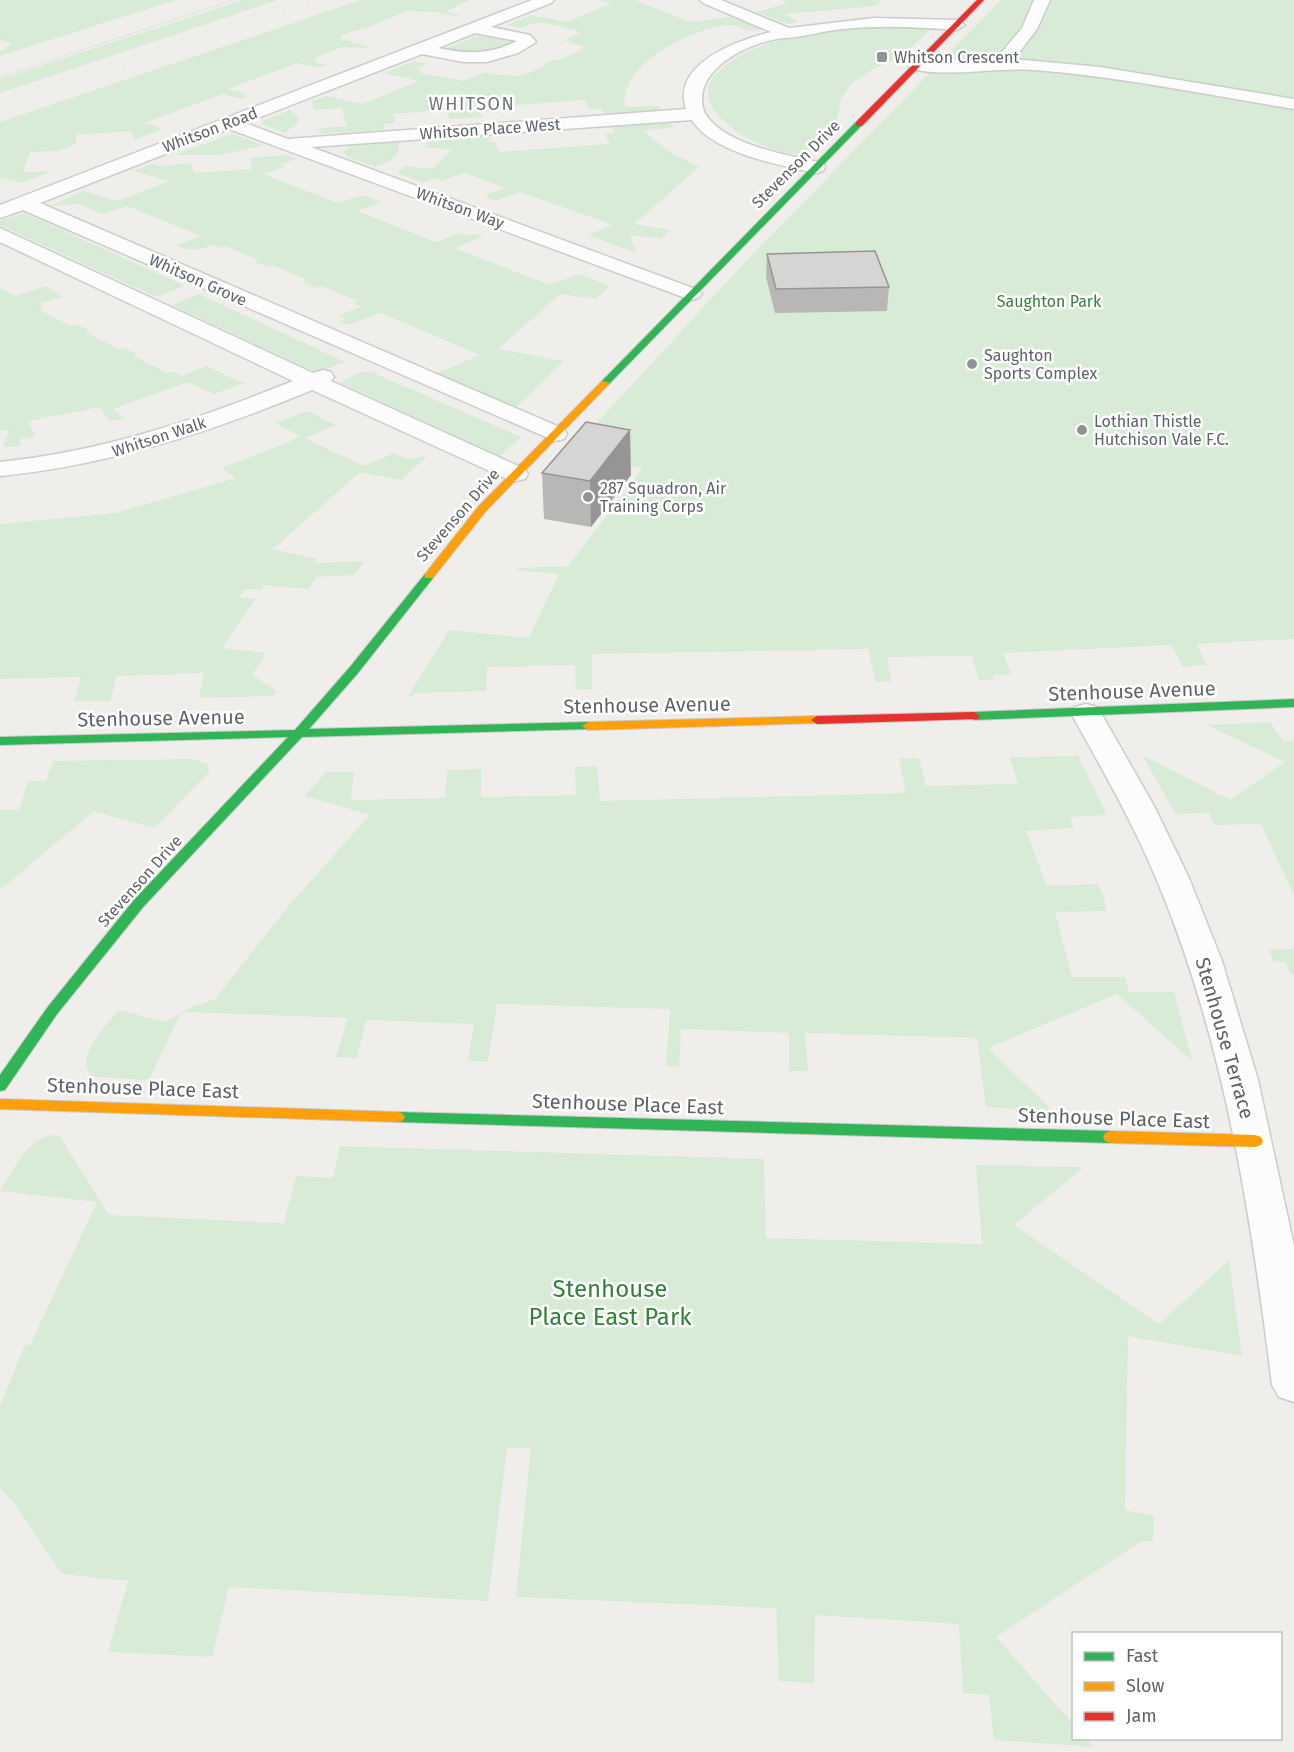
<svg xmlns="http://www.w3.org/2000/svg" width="1294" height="1752" viewBox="0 0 1294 1752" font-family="'Fira Sans',sans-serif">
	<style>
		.green { fill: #d8ebd6 }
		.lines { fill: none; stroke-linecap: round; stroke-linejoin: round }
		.street-casing { stroke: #cbcccc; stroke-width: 3 }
		.fast-casing { stroke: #cacacb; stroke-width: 2 }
		.slow-casing { stroke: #cacacb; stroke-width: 2 }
		.jam-casing { stroke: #cacacb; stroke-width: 2 }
		.street { fill: #fdfcfc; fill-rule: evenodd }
		.fast { fill: #30b455; fill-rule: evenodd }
		.slow { fill: #ff9f0a; fill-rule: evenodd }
		.jam { fill: #e5322d; fill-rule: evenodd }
		.tram { stroke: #e4e4e4; stroke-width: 1.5 }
		.rail { stroke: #e4e4e4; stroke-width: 2; stroke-dasharray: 1 4; stroke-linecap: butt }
		.wall { fill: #b8b7b5 }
		.shaded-wall { fill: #969594 }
		.building { fill: #d6d5d3; stroke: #969594; stroke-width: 1.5 }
		.poi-dot { fill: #919496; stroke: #fff; stroke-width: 2 }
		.labels { text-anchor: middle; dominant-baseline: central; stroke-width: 5; stroke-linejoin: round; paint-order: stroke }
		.far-poi-label { font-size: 16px; fill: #5f6368; stroke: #fff; text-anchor: start }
		.far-street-label { font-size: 16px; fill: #5f6368; stroke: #fff }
		.far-park-label { font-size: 16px; fill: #348238; stroke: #fff }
		.far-neighbourhood-label { font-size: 18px; letter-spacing: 1.5px; fill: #70757a; stroke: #fff }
		.street-label { font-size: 20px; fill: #5f6368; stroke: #fff }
		.near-park-label { font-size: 24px; fill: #348238; stroke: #fff }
	</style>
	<rect width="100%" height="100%" fill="#efeeea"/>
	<!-- green -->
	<path class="green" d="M0 0H176L0 56V52L12 44 0 39Z
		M243 0H278L0 93V79Z
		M361 0H470L445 12 460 15 457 16 434 12 406 11 372 26 341 35 343 36 339 38 373 48 342 47 315 58 317 59 313 62 328 65 316 67 297 63 228 89 247 94 242 96 247 97 242 99 223 94 144 123 163 129 134 140 132 131 76 135V144L59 151 30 152 23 172 52 171 21 183 0 177V122Z
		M599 0H635L690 22 729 17 761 29C746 34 742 25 730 25 694 27 619 64 625 107L659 106 660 111 605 115 601 109H590L584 100 479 108 482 117 450 119 446 110 393 114 395 123 383 124 385 130 320 134 319 128 347 126 342 108 314 110 312 101 327 96 362 104 368 102 419 81 385 73 414 61 428 64 416 69 422 71 420 73 464 81 485 72 490 75C499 72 511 78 523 75 539 70 544 64 554 59L559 60 583 50 581 48 584 46 569 43 572 41H562L580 33 575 30 544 23H534L522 28 507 25 532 15 566 22 612 3Z
		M781 0H882L876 6 785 14 798 22 788 24 757 12 788 3Z
		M1001 0H1294V639L1196 644 1207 665 1183 667 1171 645 1003 653 1011 674 993 675V680H979L972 656 887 657 891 682H876L868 649 592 654V689L576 690 575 665 487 667 486 691 417 693 407 698 449 630 529 638 559 574 517 570 518 568 568 566 643 468 570 452 747 260Z
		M890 25 934 26 902 56 873 69 851 84 841 98 838 116 834 124 804 154C771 158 676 110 719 71 759 33 838 29 890 25Z
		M480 35 514 42 477 56 444 49Z
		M290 110 298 117V122L285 133 261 124 263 121Z
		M669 123 674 127 643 131 670 152 699 167 634 224 670 230 661 239 630 235 636 253 588 235 613 225 520 192 494 201 485 195 505 188 465 173 443 180 436 178 423 183 397 173 404 166 433 169 452 150 424 147 432 138 491 134 488 142H495L499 152 610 144 605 134 615 133 611 127Z
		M228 135H235L263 145 220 155H175Z
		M398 142C403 156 387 162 376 167L348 157 343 153C351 139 383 143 398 142Z
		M287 155 296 159 281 164 286 166 263 174 337 203 362 195 381 202 357 211 436 242 462 233 470 236 475 234 482 237 454 248 550 285 579 274 610 286 596 299 560 294 498 349 564 361 514 409 435 374 480 355 381 313 348 325 340 321 346 319 339 315 361 307 353 303 358 301 322 286 317 288 303 282 307 280 273 265 268 267 254 262 258 260 226 246 221 248 214 245C196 251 193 252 176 245L201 236 127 206 102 214 80 204 50 206 84 191 117 201 170 181 134 171 153 163 159 166 191 163 194 173 252 169 250 158Z
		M24 213 183 285 184 286 160 296H154L0 225V221Z
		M46 286 62 297 38 304 44 308 40 310 71 326 76 324 89 330 85 332 119 349 124 348 137 354 134 356 168 373 173 372 182 376 207 366 240 382H247L214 394 188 382 113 409 125 419 109 421 100 407 28 421 36 436 20 439V446L3 447 9 430H0V288L16 296Z
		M197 295H201L345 362 322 371H313L172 305Z
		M361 372H371L521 437 500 456 340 383Z
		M307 411 336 425 305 438 363 466 394 453 408 459 427 456 402 480 360 472 273 549 317 559 314 563 365 561 354 575 316 577 308 589 265 585 261 590 245 589 239 597 255 599 222 648 266 653 252 675 277 691 273 696 199 698 204 673 117 676 110 701H74L81 677 0 679V524L116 513 236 478 222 468 301 437 276 423Z
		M1270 722 1284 742 1294 741V895L1261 824 1214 825 1209 813 1176 814 1142 755 1230 800 1285 762 1207 725Z
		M1078 756 1107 815 1070 817 1074 828 1026 831 1047 886 1098 884 1104 897 1106 911 1055 912 1072 977H1125L1129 992H1174L1192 1061 1117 994 988 1048 1053 1111 986 1107 977 1038 805 1033 808 1071H789V1033L681 1029 679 1067 666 1066 670 1009 497 1004 488 1062 468 1061 474 1024 366 1020 357 1058 336 1057 348 1018 181 1012 149 1080 94 1077C70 1061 107 1024 119 1010L165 1022 192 1007 215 999 291 903 370 815 305 796 326 772H354L351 800 445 798 447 770 481 769V797L576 795 575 767 597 766 600 801 906 793 899 758H919L926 786 1018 784 1010 757Z
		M193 759 209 765V772L154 828 94 811 0 890V810H19L28 781H46L53 761Z
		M1294 949V974H1290L1286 962H1274L1269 950Z
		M54 1135 60 1136 62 1140 109 1215 284 1223 296 1176 333 1178 340 1146 764 1159 766 1238 982 1244 976 1165 1084 1167 1014 1225 1159 1324 1229 1260 1242 1356 1128 1336 1125 1510 1154 1516 1153 1541 1140 1542 996 1637 1073 1724 1074 1738 1087 1739 1094 1747 994 1740 989 1695 963 1693 959 1624 815 1615 814 1683 779 1681 776 1608 516 1597 531 1448H507L488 1601 229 1587 212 1657 108 1652 128 1581 62 1574 14 1503 0 1488V1406L25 1345H30L97 1202 0 1191C14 1170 27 1137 54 1135Z"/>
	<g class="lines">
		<defs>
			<path id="street" d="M532 0H554L551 3 491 27 530 35 536 42 518 53 487 62H463L422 54 245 123 288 139 686 109C671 63 739 40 771 32L703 3 700 0H721L789 28 874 18 957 20 965 25 957 30C919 27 881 25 843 29 823 31 803 37 785 38 755 40 703 64 702 98 702 106 703 112 709 119 733 147 788 155 823 163L825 167 823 171 816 173C780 165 712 153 692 120L311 147 698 290 702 294 698 298 691 300 229 129 40 203 564 429 567 434 564 439 555 441 23 210 0 218V205ZM475 33 517 41C489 55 467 54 438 48Z
				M1034 0H1050L1037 29 1014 59 1100 67 1294 99V109C1208 95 1122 77 1035 70 994 67 951 78 911 69L909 65 917 60 996 59 1022 28Z
				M0 228 313 373 323 370 331 372 334 377 331 381 525 469 528 474 525 479 516 481 507 479 312 390C211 432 110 465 0 476V462C105 451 196 420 293 381L0 242Z
				M1086 704 1097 707 1101 713 1154 806 1189 878 1222 961 1258 1080 1294 1246V1402L1279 1397 1272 1385C1251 1213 1224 1039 1156 878 1132 821 1101 767 1071 713L1075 707Z"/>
			<path id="fast" d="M856 122 863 124 608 385H602V381Z
				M429 573 433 574V578L358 673 309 729 588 722 594 726 592 729 302 737 144 906 57 1014 5 1090 0 1091V1075L47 1008 134 900 288 737 0 745V737L295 730 350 667 425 574Z
				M1294 699V707L974 720 968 716 974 712Z
				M397 1112 1111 1131 1117 1133 1119 1137 1117 1141 1111 1143 397 1122 392 1121 389 1117 392 1113Z"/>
			<path id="slow" d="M602 381 610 383 486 511 433 578H425V574L478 507Z
				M817 716 823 720 821 723 588 730 582 726 588 722Z
				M0 1099 397 1112 402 1113 405 1117 402 1121 397 1122 0 1109Z
				M1111 1131 1255 1135 1261 1137 1263 1141 1261 1145 1255 1147 1111 1143 1105 1141 1103 1137 1105 1133Z"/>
			<path id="jam" d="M977 0H984L862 126H856V122Z
				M974 712 980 716 978 719 817 724 811 720 817 716Z"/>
		</defs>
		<!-- street casing -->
		<use href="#street" class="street-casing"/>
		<!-- fast casing -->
		<use href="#fast" class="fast-casing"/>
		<!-- slow casing -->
		<use href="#slow" class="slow-casing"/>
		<!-- jam casing -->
		<use href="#jam" class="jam-casing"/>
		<!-- street -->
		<use href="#street" class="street"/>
		<!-- fast -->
		<use href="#fast" class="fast"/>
		<!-- slow -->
		<use href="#slow" class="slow"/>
		<!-- jam -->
		<use href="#jam" class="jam"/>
		<!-- tram -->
		<path class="tram" d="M0 77 233 0"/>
		<!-- rail -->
		<path class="rail" d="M0 100 289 2
			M0 110 322 0"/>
	</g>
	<!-- wall -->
	<path class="wall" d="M767 254 889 287 887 311 775 313 766 277Z
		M542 473 631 475 591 527 544 519Z"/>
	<!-- shaded-wall -->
	<path class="shaded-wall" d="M630 430 631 475 591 527 590 481Z"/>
	<!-- building -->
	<path class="building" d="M875 251 889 287 776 289 767 254Z
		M586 422 630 430 590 481 542 473Z"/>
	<!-- markers -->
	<g class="poi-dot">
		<rect x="876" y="51" width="12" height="12" rx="3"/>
		<circle cx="972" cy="364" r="6"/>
		<circle cx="1082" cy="430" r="6"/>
		<circle cx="588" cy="497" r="6"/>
	</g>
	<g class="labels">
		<!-- far-poi labels -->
		<g class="far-poi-label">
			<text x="894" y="57">Whitson Crescent</text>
			<text x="984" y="355">Saughton<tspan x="984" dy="18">Sports Complex</tspan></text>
			<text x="1094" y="421">Lothian Thistle<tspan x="1094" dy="18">Hutchison Vale F.C.</tspan></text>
			<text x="600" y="488">287 Squadron, Air<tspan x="600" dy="18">Training Corps</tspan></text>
		</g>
		<!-- far-street labels -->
		<g class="far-street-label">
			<text transform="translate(490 129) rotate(-4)">Whitson Place West</text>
			<text transform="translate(210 130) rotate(-21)">Whitson Road</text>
			<text transform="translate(796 164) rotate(-45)">Stevenson Drive</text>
			<text transform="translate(460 208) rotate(20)">Whitson Way</text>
			<text transform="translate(198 280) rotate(24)">Whitson Grove</text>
			<text transform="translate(159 437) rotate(-18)">Whitson Walk</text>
			<text transform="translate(458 515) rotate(-49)">Stevenson Drive</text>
			<text transform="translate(140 881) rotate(-48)">Stevenson Drive</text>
		</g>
		<!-- far-park labels -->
		<g class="far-park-label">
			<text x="1049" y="301">Saughton Park</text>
		</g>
		<!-- far-neighbourhood labels -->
		<g class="far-neighbourhood-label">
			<text x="472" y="104">WHITSON</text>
		</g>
		<!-- street labels -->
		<g class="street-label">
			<text transform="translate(1132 691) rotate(-2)">Stenhouse Avenue</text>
			<text transform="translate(647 705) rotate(-1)">Stenhouse Avenue</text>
			<text transform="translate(161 718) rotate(-1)">Stenhouse Avenue</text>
			<text transform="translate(1225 1038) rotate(74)">Stenhouse Terrace</text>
			<text transform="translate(143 1088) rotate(2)">Stenhouse Place East</text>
			<text transform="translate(628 1104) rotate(2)">Stenhouse Place East</text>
			<text transform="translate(1114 1118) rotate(2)">Stenhouse Place East</text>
		</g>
		<!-- near-park labels -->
		<g class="near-park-label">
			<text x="610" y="1289">Stenhouse<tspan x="610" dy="28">Place East Park</tspan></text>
		</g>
	</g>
	<!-- legend -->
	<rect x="1072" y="1632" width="210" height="108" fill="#ffffff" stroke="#bfc1c3" stroke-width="1.5"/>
	<rect x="1084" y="1652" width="30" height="9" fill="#30b455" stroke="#bfc1c3" stroke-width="1.5"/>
	<text x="1126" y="1662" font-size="18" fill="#5f6368">Fast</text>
	<rect x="1084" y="1682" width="30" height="9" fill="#ff9f0a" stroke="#bfc1c3" stroke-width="1.5"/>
	<text x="1126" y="1692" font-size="18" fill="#5f6368">Slow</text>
	<rect x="1084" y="1712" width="30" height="9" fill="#e5322d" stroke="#bfc1c3" stroke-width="1.5"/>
	<text x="1126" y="1722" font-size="18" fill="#5f6368">Jam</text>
</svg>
